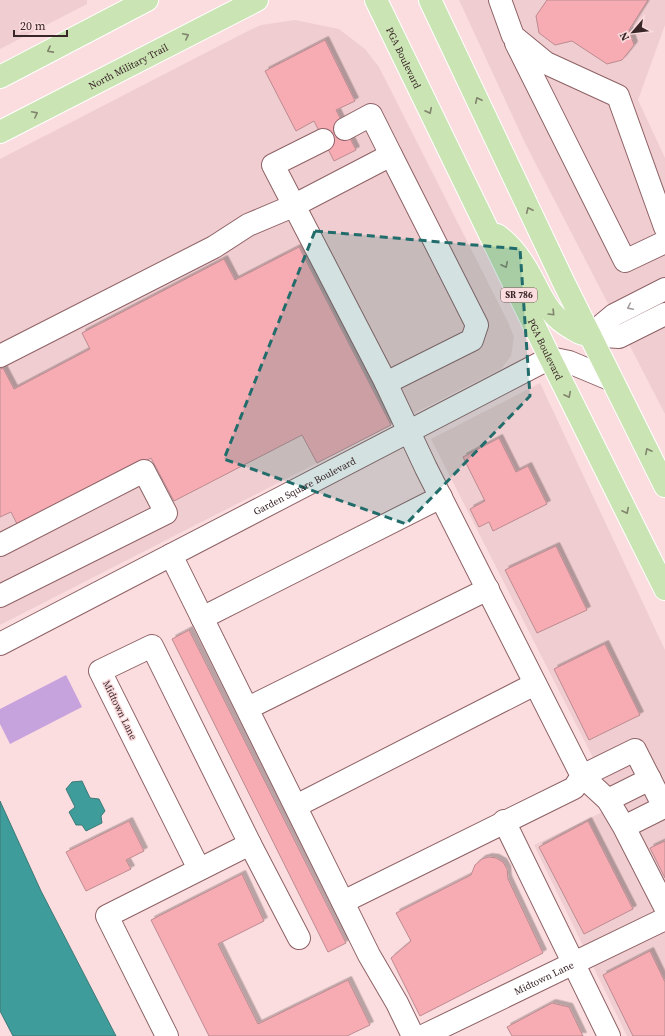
<svg xmlns="http://www.w3.org/2000/svg" width="665" height="1036" viewBox="0 0 665 1036" font-family="'Source Serif 4',serif">
	<style>
		.built { fill: #f0cdd0 }
		.green { fill: #c6a3dd }
		.water { fill: #3e9d9a; stroke: #3c7978 }
		.building { fill: #f7acb4; stroke: #bb8b90; filter: url(#shadow) }
		.lines { fill: none; stroke-linecap: round; stroke-linejoin: round }
		.minor-casing { stroke: #8e6266; stroke-width: 24 }
		.major-casing { stroke: #fff; stroke-width: 24 }
		.minor { stroke: #fff; stroke-width: 22 }
		.major { stroke: #cae4b3; stroke-width: 22 }
		.oneway { stroke: #82856e }
		.oneway2 { stroke: #a69d9e }
		.marked { fill: #226d6b; fill-opacity: 0.2; stroke: #226d6b; stroke-width: 3; stroke-dasharray: 8 5; stroke-linejoin: round }
		.labels { text-anchor: middle; dominant-baseline: central; stroke-width: 3; stroke-linejoin: round; paint-order: stroke }
		.shield { fill: #fcdddf; stroke: #745d5f; stroke-width: 1 }
		.shield-label { font-size: 9px; font-weight: bold; fill: #392628 }
		.street-label { font-size: 10px; fill: #392628; stroke: #fcdddf }
	</style>
	<defs>
		<filter id="shadow"><feDropShadow dx="3.5" dy="-3.5" stdDeviation="0" flood-color="#0004"/></filter>
	</defs>
	<rect width="100%" height="100%" fill="#fcdddf"/>
	<!-- built -->
	<path class="built" d="M0 0H87V4L0 49Z
		M459 0H665V25L638 100 665 158V414L525 143Z
		M295 20 339 29 365 49 379 67 508 322 514 337 511 356 501 369 0 625V159L244 33 261 25Z
		M540 383 665 650V1036H627L534 845 617 805 431 439Z"/>
	<!-- green -->
	<path class="green" d="M66 675 82 707 10 744 0 724V709Z"/>
	<!-- water -->
	<path class="water" d="M82 781 90 798 99 799 105 811 101 816 102 823 86 831 82 825H76L69 812 75 807 66 789 72 782Z
		M0 801 41 891 116 1036H13L0 1011Z"/>
	<!-- building -->
	<path class="building" d="M547 0H648L629 30 634 45 622 60 607 64 572 41 555 45 539 33 536 16Z
		M325 40 355 101 336 110 356 150 334 161 314 121 296 131 265 71Z
		M299 247 391 425 317 463 302 435 174 501 151 458 18 526 11 512 0 517V369L3 368 14 389 90 349 82 333 224 259 235 280Z
		M499 438 516 472 528 466 547 504 493 531 489 522 479 527 470 509 485 501 463 457Z
		M556 546 587 610 537 633 505 570Z
		M189 630 346 943 328 952 172 639Z
		M605 644 640 715 589 740 554 669Z
		M129 821 144 851 126 860 131 869 86 891 66 852Z
		M588 821 633 909 584 934 539 847Z
		M665 841V878L650 848Z
		M489 857 496 858 503 862 507 869 508 879 543 953 420 1016 391 958 411 941 396 913 471 875 475 865 482 859Z
		M242 874 264 921 218 944 258 1024 348 980 370 1025 347 1036H209L151 920Z
		M650 951 665 982V1036H633L603 975Z
		M552 1003 569 1007 583 1036H512L507 1027Z"/>
	<g class="lines">
		<defs>
			<g id="minor">
				<path d="M500 0 513 36 546 63 618 96 665 227"/>
				<path d="M516 43 625 261 665 242"/>
				<path d="M345 129 371 115 391 155"/>
				<path d="M323 140 273 165 386 383 426 468 582 776 574 788 343 902"/>
				<path d="M590 335 614 315 665 289"/>
				<path d="M590 335 619 337 665 314"/>
				<path d="M0 356 214 247 248 225 293 206 391 155 477 325 472 340 386 383"/>
				<path d="M0 545 144 471 166 513 0 596"/>
				<path d="M171 555 369 955 397 1003 413 1036"/>
				<path d="M202 618 441 497"/>
				<path id="s1" d="M0 644 550 358 569 362 612 380"/>
				<path d="M248 708 488 589"/>
				<path d="M608 800 650 779"/>
				<path d="M296 806 535 684"/>
				<path d="M504 821 609 1036"/>
				<path d="M624 827 664 807 635 750 582 776 608 800 624 827 665 907"/>
				<path d="M199 869 100 671 152 646 250 844"/>
				<path d="M167 1036 107 916 250 844 299 938"/>
				<path id="s2" d="M423 1036 665 919"/>
			</g>
			<g id="major">
				<path id="s3" d="M376 0 550 358 665 589"/>
				<path d="M430 0 564 283 665 486"/>
				<path d="M0 77 147 0"/>
				<path id="s4" d="M0 132 257 0"/>
				<path d="M497 235C511 245 522 260 530 275 543 298 548 316 573 329 579 333 583 335 590 335"/>
			</g>
		</defs>
		<!-- minor casing -->
		<use href="#minor" class="minor-casing"/>
		<!-- major casing -->
		<use href="#major" class="major-casing"/>
		<!-- minor -->
		<use href="#minor" class="minor"/>
		<!-- major -->
		<use href="#major" class="major"/>
	</g>
	<!-- one-way arrows -->
	<defs><path id="oneway-chevron" d="M-2-3.5L2.5 0L-2 3.5" fill="none" stroke-width="1.6" stroke-linecap="round" stroke-linejoin="round"/></defs>
	<g class="oneway">
		<use href="#oneway-chevron" transform="translate(186 36) rotate(-27)"/>
		<use href="#oneway-chevron" transform="translate(50 50) rotate(152)"/>
		<use href="#oneway-chevron" transform="translate(478 100) rotate(-115)"/>
		<use href="#oneway-chevron" transform="translate(429 111) rotate(64)"/>
		<use href="#oneway-chevron" transform="translate(35 114) rotate(-27)"/>
		<use href="#oneway-chevron" transform="translate(529 210) rotate(-115)"/>
		<use href="#oneway-chevron" transform="translate(505 265) rotate(64)"/>
		<use href="#oneway-chevron" transform="translate(552 313) rotate(46)"/>
		<use href="#oneway-chevron" transform="translate(568 395) rotate(63)"/>
		<use href="#oneway-chevron" transform="translate(648 451) rotate(-117)"/>
		<use href="#oneway-chevron" transform="translate(626 511) rotate(63)"/>
	</g>
	<use class="oneway2" href="#oneway-chevron" transform="translate(630 307) rotate(154)"/>
	<!-- marked area -->
	<path class="marked" d="M315 231 520 249 530 396 406 524 224 459Z"/>
	<g class="labels">
		<!-- shield labels -->
		<rect class="shield" x="501" y="288" width="36" height="14" rx="3"/>
		<g class="shield-label">
			<text x="519" y="295">SR 786</text>
		</g>
		<!-- street labels -->
		<g class="street-label">
			<text stroke="none"><textPath href="#s3" startOffset="64">PGA Boulevard</textPath></text>
			<text stroke="none"><textPath href="#s4" startOffset="144">North Military Trail</textPath></text>
			<text stroke="none"><textPath href="#s3" startOffset="388">PGA Boulevard</textPath></text>
			<text stroke="none"><textPath href="#s1" startOffset="343">Garden Square Boulevard</textPath></text>
			<text transform="translate(120 710) rotate(64)">Midtown Lane</text>
			<text stroke="none"><textPath href="#s2" startOffset="134">Midtown Lane</textPath></text>
		</g>
	</g>
	<!-- north arrow -->
	<g transform="translate(633 32) rotate(242)" stroke="#fcdddf" stroke-width="3" paint-order="stroke">
	<path d="M0-3L7 15L0 10L-7 15Z" fill="#392628"/>
	<text y="-6" font-size="11" font-weight="bold" text-anchor="middle" fill="#392628">N</text>
	</g>
	<!-- scale -->
	<path d="M14 30v6h53v-6" fill="none" stroke="#392628" stroke-width="2"/>
	<text x="20" y="30" font-size="12" fill="#392628" stroke="#fcdddf" stroke-width="3" paint-order="stroke">20 m</text>
</svg>
